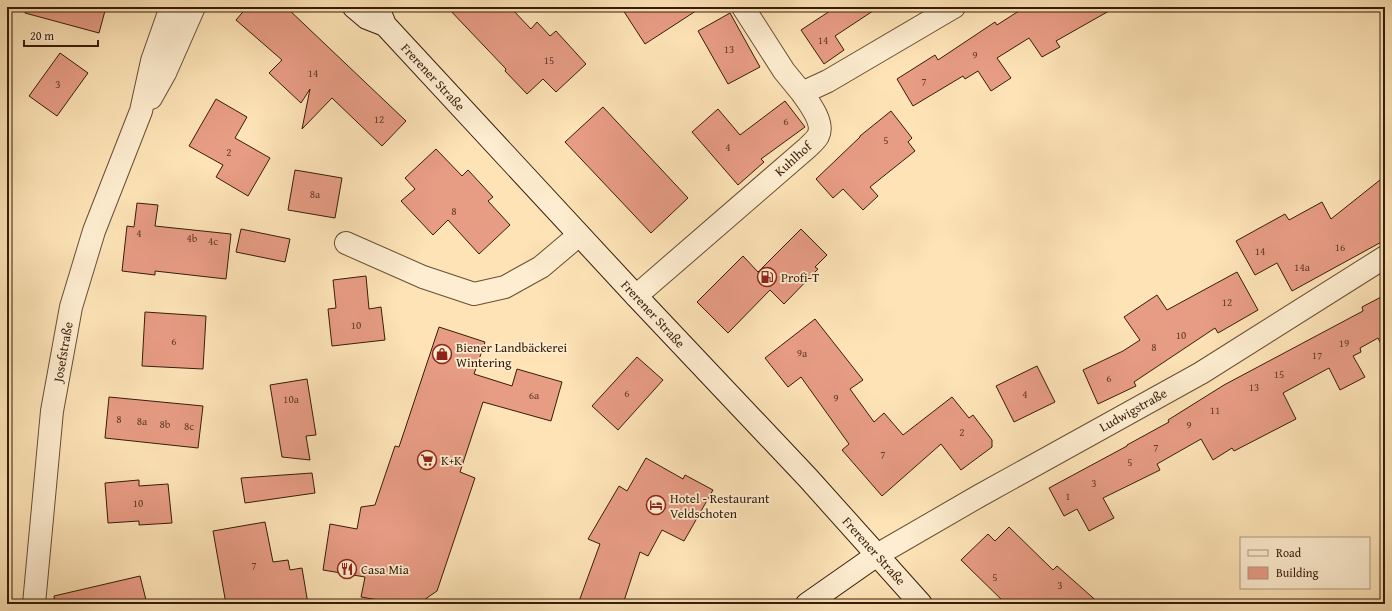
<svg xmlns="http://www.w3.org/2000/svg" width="1392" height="611" viewBox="0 0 1392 611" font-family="'Gentium Book Plus',serif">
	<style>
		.building { fill: #e79c84; stroke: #371c09 }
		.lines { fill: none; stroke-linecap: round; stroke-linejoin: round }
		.minor-casing { stroke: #684e34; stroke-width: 24 }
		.tertiary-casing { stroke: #684e34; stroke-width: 24 }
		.secondary-casing { stroke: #371c09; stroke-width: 24 }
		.minor { stroke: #feedd0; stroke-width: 22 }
		.tertiary { stroke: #feedd0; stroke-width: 22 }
		.secondary { stroke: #feedd0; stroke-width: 22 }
		.labels { text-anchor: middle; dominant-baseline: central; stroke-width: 3.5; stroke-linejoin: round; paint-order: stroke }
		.number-label { font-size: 11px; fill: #633c28 }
		.street-label { font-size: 13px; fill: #371c09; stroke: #feedd0 }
		.poi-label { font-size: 13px; fill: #371c09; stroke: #feedd0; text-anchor: start }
	</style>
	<rect width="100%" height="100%" fill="#fde3b6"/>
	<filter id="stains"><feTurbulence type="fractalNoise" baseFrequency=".005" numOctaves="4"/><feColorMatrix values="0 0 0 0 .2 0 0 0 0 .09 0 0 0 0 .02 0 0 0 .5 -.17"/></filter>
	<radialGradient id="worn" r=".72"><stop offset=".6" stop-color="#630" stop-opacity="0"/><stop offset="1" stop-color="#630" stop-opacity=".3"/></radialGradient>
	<!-- building -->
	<path class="building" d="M26 7H106L99 33 25 13Z
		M247 7H286L406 121 382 146 332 98 302 129 310 89 301 103 269 73 282 60 236 20Z
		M447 7H510L531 29 537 22 550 36 556 31 586 64 556 92 543 79 527 94 505 71 506 69Z
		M621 7H702L645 44Z
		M836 7H879L835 36 844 50 824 64 801 30Z
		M1025 7H1116L1056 41 1060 47 1042 57 1029 38 997 58 1011 78 991 91 978 71 965 79 963 76 913 106 897 79 935 55 938 60 995 22 997 25Z
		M730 13 760 67 728 84 698 31Z
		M60 53 88 73 57 116 29 96Z
		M216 99 247 117 235 138 270 158 248 196 216 177 223 165 189 146Z
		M785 101 805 127 761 159 764 162 738 185 692 132 718 109 740 135Z
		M603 107 688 198 651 233 565 142Z
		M891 111 912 138 908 142 915 151 870 187 878 196 863 210 843 189 833 198 816 179 860 137V136Z
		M436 149 462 176 468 170 493 197 488 201 510 225 479 254 448 220 433 235 401 201 415 189 405 178Z
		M295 170 342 178 335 218 288 210Z
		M1385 176V240L1292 291 1277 263 1255 275 1236 241 1285 214 1289 220 1322 202 1331 219Z
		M137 203 158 205 155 226 231 234 226 279 155 271V275L122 271 127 226 134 227Z
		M241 229 290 239 285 262 236 252Z
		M801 229 827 255 815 267 818 269 784 304 770 290 728 333 697 302 743 256 758 272Z
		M1237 272 1258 310 1218 333 1215 328 1134 382 1136 386 1098 404 1083 370 1123 351 1140 340 1124 317 1157 295 1167 310Z
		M366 276 369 309 381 307 385 340 332 346 328 309 336 308 333 280Z
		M1385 295V352L1378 338 1360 348 1361 352 1353 356 1365 377 1340 390 1329 368 1283 393 1296 419 1234 451 1232 448 1213 460 1201 439 1157 464 1160 470 1103 498 1114 518 1089 531 1077 509 1064 516 1049 488 1127 446V445L1169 422 1168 420 1224 385 1363 311 1362 307Z
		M145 312 206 316 203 369 142 366Z
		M815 319 863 380 850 389 874 422 884 413 903 435 952 397 969 418 973 415 992 440V447L961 470 941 444 882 496 842 450 849 444 801 377 788 387 765 358Z
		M439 327 485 342 474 374 512 386 517 369 562 382 551 421 483 402 460 472 475 478 437 591 418 604H401L361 597 365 577 323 570 330 524 357 529 361 507 375 505 395 446 399 447Z
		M637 357 663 380 618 430 592 406Z
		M1037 366 1055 402 1014 422 996 386Z
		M307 379 316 435 306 436 310 460 282 457 270 385Z
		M109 397 203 406 198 448 105 438Z
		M646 458 683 479 685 475 713 490 684 541 662 530 648 556 640 552 623 604H578L600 544 588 539 619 486 627 491Z
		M312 473 315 493 245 503 241 478Z
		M139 480V486L168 484 172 523 139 525V521L108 523 105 483Z
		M265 522 273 562 288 560 290 570 302 568 308 604H226L213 531Z
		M1009 527 1053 570 1057 566 1100 604H1006L961 560 988 534 995 541Z
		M140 576 147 604H55L54 596Z"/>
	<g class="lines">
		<defs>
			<path id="minor" d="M743 7 784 71 802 93
				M346 243 423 277 474 294 505 287 541 267 579 235
				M636 296 807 148C811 144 816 140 818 136 825 123 809 103 802 93L828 81 954 7
				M877 555 979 496 1201 373 1385 257"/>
			<path id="tertiary" d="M151 98 165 73 194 7
				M34 604 52 411 71 307 94 231 141 111 152 61 171 7"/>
			<path id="secondary" d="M354 7 367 18 385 25
				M378 7 385 25 636 296 808 478 921 604
				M807 604 877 555"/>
		</defs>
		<!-- minor casing -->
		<use href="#minor" class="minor-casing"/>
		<!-- tertiary casing -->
		<use href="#tertiary" class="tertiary-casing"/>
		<!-- secondary casing -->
		<use href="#secondary" class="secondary-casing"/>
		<!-- minor -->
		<use href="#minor" class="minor"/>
		<!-- tertiary -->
		<use href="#tertiary" class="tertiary"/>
		<!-- secondary -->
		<use href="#secondary" class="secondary"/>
	</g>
	<!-- icons -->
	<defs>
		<symbol id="fuel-ring" viewBox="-11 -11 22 22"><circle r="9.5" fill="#feedd0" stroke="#8f2418" stroke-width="1.5"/><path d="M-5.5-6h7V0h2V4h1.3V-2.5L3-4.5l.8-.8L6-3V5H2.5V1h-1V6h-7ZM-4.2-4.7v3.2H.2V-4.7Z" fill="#8f2418"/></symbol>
		<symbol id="shop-ring" viewBox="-11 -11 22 22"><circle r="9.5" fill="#feedd0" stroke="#8f2418" stroke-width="1.5"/><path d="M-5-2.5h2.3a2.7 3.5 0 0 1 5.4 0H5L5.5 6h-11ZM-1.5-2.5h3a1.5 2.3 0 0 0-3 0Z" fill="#8f2418"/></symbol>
		<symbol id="supermarket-ring" viewBox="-11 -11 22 22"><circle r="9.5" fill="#feedd0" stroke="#8f2418" stroke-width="1.5"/><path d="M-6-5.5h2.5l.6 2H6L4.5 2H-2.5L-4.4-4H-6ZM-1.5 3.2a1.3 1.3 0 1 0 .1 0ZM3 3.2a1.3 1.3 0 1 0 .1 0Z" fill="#8f2418"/></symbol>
		<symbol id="hotel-ring" viewBox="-11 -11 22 22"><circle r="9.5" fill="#feedd0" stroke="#8f2418" stroke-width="1.5"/><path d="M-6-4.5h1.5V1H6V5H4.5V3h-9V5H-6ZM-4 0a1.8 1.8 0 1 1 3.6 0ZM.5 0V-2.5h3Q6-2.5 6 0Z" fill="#8f2418"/></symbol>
		<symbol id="restaurant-ring" viewBox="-11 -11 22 22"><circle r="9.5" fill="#feedd0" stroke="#8f2418" stroke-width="1.5"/><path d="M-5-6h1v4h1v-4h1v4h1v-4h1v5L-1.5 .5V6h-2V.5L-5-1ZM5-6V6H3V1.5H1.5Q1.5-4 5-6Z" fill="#8f2418"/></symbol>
	</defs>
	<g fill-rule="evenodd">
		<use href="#fuel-ring" x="756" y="266" width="22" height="22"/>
		<use href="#shop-ring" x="431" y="343" width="22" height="22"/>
		<use href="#supermarket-ring" x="416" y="449" width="22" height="22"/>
		<use href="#hotel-ring" x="645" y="494" width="22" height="22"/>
		<use href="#restaurant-ring" x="336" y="558" width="22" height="22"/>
	</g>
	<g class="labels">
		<!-- number labels -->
		<g class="number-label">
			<text x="823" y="40">14</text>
			<text x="729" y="49">13</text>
			<text x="975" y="55">9</text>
			<text x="549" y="60">15</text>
			<text x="313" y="73">14</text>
			<text x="924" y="81">7</text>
			<text x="58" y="84">3</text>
			<text x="379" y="119">12</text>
			<text x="786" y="121">6</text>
			<text x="886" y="140">5</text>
			<text x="728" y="147">4</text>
			<text x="229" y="152">2</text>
			<text x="315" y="194">8a</text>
			<text x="454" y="211">8</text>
			<text x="139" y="233">4</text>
			<text x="192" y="238">4b</text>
			<text x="213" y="241">4c</text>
			<text x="1340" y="247">16</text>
			<text x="1260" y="251">14</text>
			<text x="1302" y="267">14a</text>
			<text x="1227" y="302">12</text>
			<text x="356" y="325">10</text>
			<text x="1181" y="335">10</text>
			<text x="174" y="341">6</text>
			<text x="1344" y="343">19</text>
			<text x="1154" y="347">8</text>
			<text x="802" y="353">9a</text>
			<text x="1317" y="355">17</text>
			<text x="1279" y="374">15</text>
			<text x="1109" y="378">6</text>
			<text x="1254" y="387">13</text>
			<text x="627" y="393">6</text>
			<text x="1025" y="394">4</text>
			<text x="534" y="395">6a</text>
			<text x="836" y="398">9</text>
			<text x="291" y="399">10a</text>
			<text x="1215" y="410">11</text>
			<text x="119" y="419">8</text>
			<text x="142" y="421">8a</text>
			<text x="165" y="424">8b</text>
			<text x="1189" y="425">9</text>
			<text x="189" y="426">8c</text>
			<text x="962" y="432">2</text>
			<text x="1156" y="447">7</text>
			<text x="883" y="454">7</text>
			<text x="1130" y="462">5</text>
			<text x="1094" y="483">3</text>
			<text x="1068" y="496">1</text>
			<text x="138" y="503">10</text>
			<text x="254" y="565">7</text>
			<text x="995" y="577">5</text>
			<text x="1060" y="585">3</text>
		</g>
		<!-- street labels -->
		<g class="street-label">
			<text transform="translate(433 77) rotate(47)">Frerener Straße</text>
			<text transform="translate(793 159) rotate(-42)">Kuhlhof</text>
			<text transform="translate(653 314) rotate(47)">Frerener Straße</text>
			<text transform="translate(63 352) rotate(-80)">Josefstraße</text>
			<text transform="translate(1133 410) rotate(-29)">Ludwigstraße</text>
			<text transform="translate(874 551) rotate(48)">Frerener Straße</text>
		</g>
		<!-- poi labels -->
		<g class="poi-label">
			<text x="781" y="277">Profi-T</text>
			<text x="456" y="347">Biener Landbäckerei<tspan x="456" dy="15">Wintering</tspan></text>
			<text x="441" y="460">K+K</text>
			<text x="670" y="498">Hotel - Restaurant<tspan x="670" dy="15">Veldschoten</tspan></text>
			<text x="361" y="569">Casa Mia</text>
		</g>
	</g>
	<!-- margin -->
	<rect width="1392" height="611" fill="none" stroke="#fde3b6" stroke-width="24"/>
	<rect x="8" y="8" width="1376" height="595" fill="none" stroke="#371c09" stroke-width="2"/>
	<rect x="12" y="12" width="1368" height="587" fill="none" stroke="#371c09"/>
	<!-- legend -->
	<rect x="1240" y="537" width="130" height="52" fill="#feedd0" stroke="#ae9980"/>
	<rect x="1248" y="550" width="20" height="6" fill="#feedd0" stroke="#ae9980"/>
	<text x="1276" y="557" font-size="12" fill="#371c09">Road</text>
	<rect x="1248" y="567" width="20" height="12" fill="#e79c84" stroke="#ae9980"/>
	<text x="1276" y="577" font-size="12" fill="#371c09">Building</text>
	<!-- scale -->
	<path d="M24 40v6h74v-6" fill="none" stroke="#371c09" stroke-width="2"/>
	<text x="30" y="40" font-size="12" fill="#371c09" stroke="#feedd0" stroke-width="3" paint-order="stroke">20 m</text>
	<rect width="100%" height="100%" filter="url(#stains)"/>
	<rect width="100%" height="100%" fill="url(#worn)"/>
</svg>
